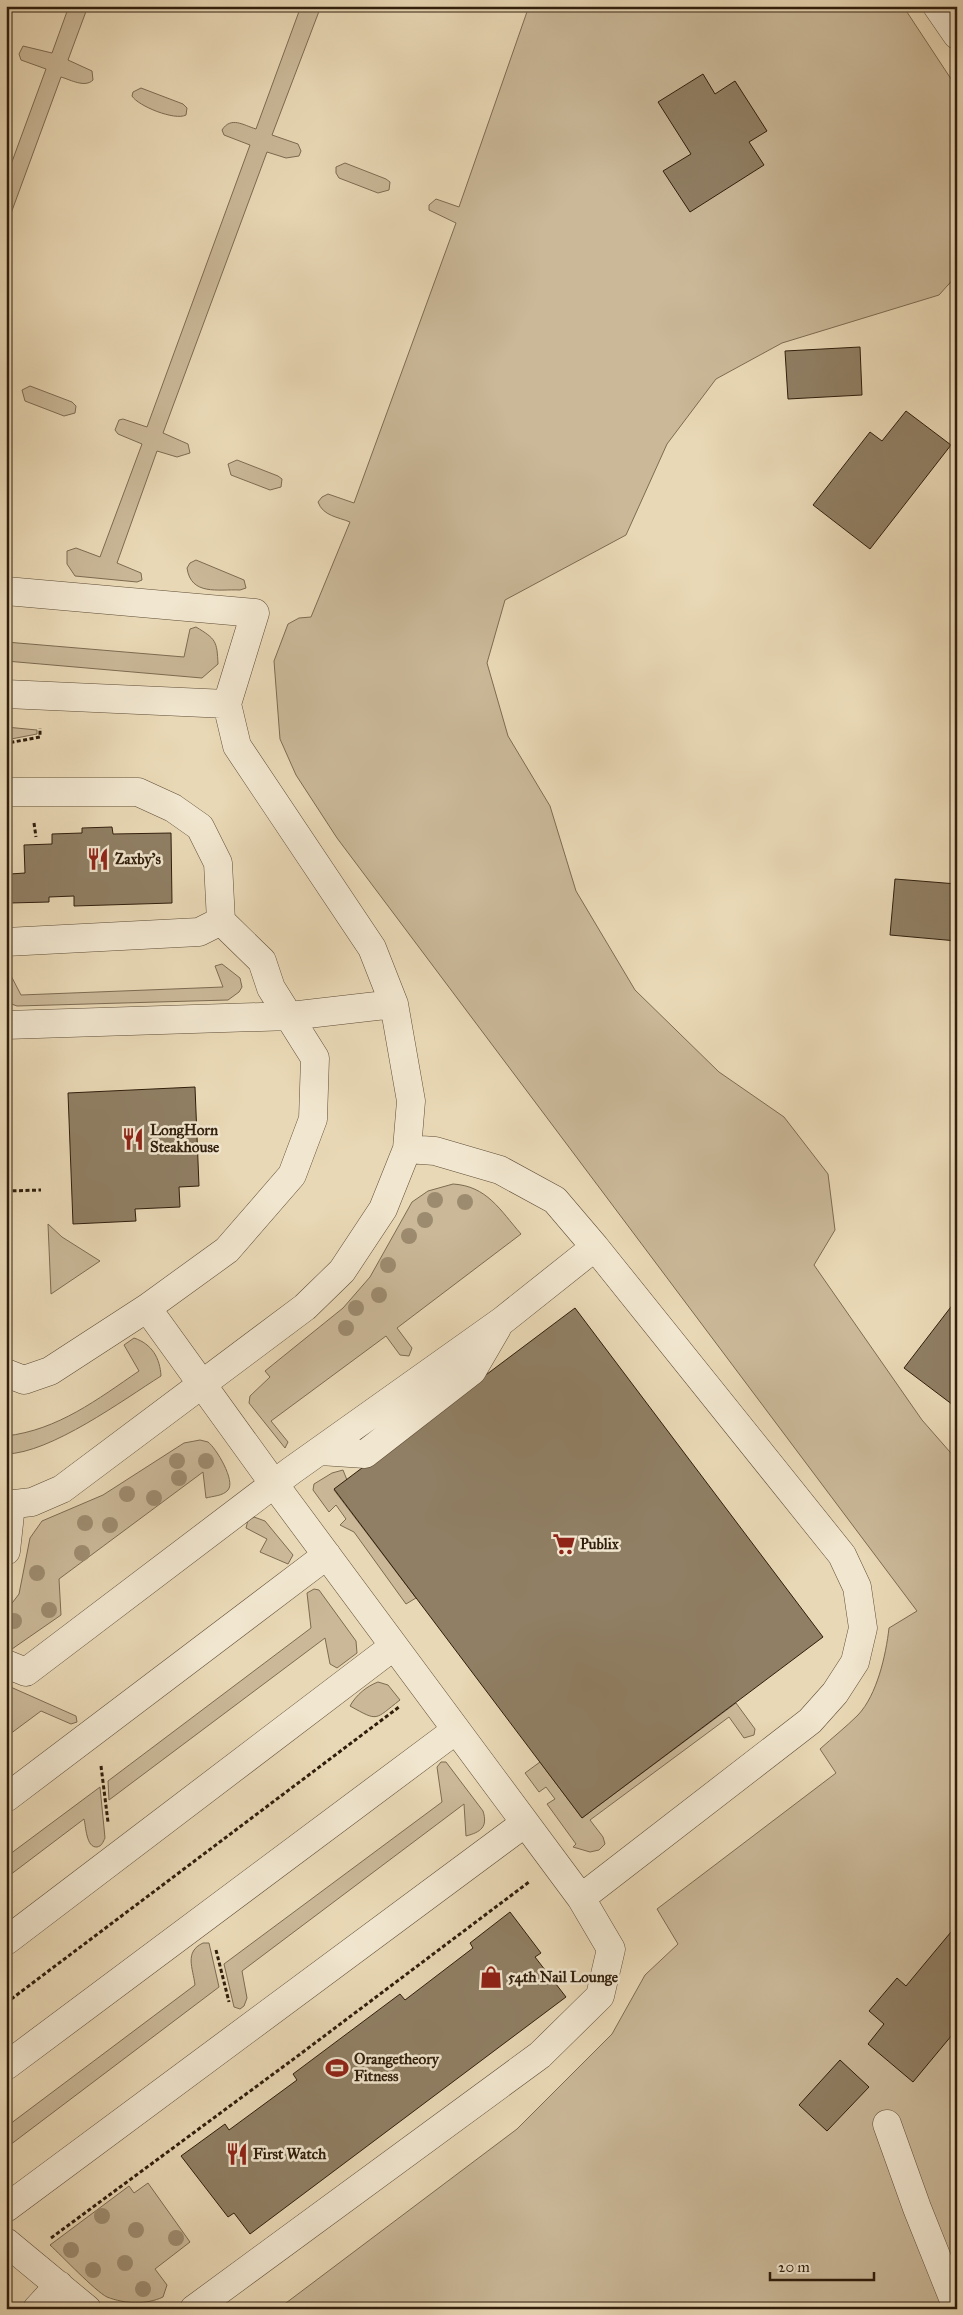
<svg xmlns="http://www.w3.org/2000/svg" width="963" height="2315" viewBox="0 0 963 2315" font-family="'IM FELL Great Primer',serif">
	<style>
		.green { fill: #cab898; stroke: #7d6b52 }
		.building { fill: #907f64; stroke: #301e0c }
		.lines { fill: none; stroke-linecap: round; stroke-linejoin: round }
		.minor-casing { stroke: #5e4c36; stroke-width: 29 }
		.path { stroke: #301e0c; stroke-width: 3; stroke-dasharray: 4 2.5; stroke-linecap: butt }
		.minor { stroke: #f1e6cf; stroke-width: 28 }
		.tree { fill: #9d8b6f }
		.labels { text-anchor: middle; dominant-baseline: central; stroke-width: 5; stroke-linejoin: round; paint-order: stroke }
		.poi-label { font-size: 15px; font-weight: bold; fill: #301e0c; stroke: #f1e6cf; text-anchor: start }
	</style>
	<rect width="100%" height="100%" fill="#e9d8b5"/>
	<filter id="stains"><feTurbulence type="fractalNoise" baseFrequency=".004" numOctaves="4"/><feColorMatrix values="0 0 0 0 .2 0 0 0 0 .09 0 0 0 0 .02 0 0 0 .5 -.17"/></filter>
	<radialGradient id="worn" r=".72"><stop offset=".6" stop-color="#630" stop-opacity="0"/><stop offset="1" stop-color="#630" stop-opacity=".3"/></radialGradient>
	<!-- green -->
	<path class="green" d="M69 6H88L68 60 92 71 93 80C85 88 71 80 61 77L6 227V178L46 69 21 60 19 54 23 46 52 53Z
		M301 6H321L272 135 298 144 301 151 299 156 286 158 267 152 163 433 188 444 190 453 177 457 157 451 117 563 141 573 142 580 137 582 75 576 67 564V551L76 548 100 557 142 444 118 434 115 430 119 420 123 419 147 427 250 145 224 135 222 130C231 116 243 125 256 129Z
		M529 6H903L957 88V275L939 295 782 343 716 379 667 444 626 535 505 600 487 663 508 736 550 806 576 891 635 990 719 1072 784 1117 828 1174 835 1230 814 1265 922 1420 957 1460V2309H278L517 2129 612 2034 645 1975 678 1944 657 1909 836 1773 820 1749C832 1738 846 1727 858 1715 877 1695 886 1655 889 1628L917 1611 337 838 296 775 280 739 274 661 288 624 299 618 311 617 350 522C338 517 323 516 318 502L322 497 328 494 354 503 456 223 429 210V205L436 199 459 207Z
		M141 88 183 104 187 108 186 115C175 121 138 106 132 96L133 92Z
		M345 163 386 179 390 182 389 190 378 193 339 178 336 173V167Z
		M30 386 72 402 76 406 75 413 64 416 25 401 22 390Z
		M237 460 278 476 282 479 281 487 270 490 231 475 228 464Z
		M196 560 244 580 246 588 240 590C218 589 191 596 187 568L190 563Z
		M196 627C216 639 217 641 218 664L202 678 6 661V642L184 657 190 629Z
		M6 727 37 730V734L6 740Z
		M222 964 240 978 242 987 239 992 228 1000 17 1006 6 1002V966L21 995 223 987 215 966Z
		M453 1184C487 1186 500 1210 521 1234L397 1328 412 1348 409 1356 400 1355 386 1336 271 1421 288 1442 285 1448 249 1403 250 1396 270 1377 265 1371 343 1308 370 1277 412 1202 428 1191Z
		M48 1224 62 1237 100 1261 51 1294Z
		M134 1338C152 1344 160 1358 161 1376 123 1400 51 1453 6 1454V1436C58 1430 98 1399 139 1371L124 1345Z
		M200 1440C203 1441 205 1441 208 1442 216 1448 236 1481 228 1490 223 1496 213 1496 206 1498L203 1472 59 1579 61 1615 12 1649 6 1645V1611L19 1594 30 1538 42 1521 103 1495 184 1443Z
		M343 1470 347 1480 334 1490 416 1598 406 1604 354 1532 340 1525 346 1519 336 1505 329 1512 313 1490 314 1484 332 1473Z
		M254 1517 265 1521 293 1555 288 1564 260 1552 267 1539 246 1528 248 1520Z
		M314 1589 319 1590 356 1641 357 1653 337 1668 330 1664 325 1638 109 1800 108 1781 311 1628 307 1593Z
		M378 1682 388 1685 400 1700C374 1720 379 1722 350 1706 356 1695 367 1686 378 1682Z
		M6 1685 76 1716 77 1722 71 1724 41 1711 6 1737Z
		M736 1703 755 1729 754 1735 744 1738 729 1717 590 1820 603 1837 605 1844 599 1850 590 1852 573 1847 576 1844 547 1804 555 1799 546 1787 539 1792 525 1773 540 1762 582 1818Z
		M441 1762H446L483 1811C488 1827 481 1832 466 1836L464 1804 242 1971 247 1998 244 2006 240 2009 234 2007 224 1964 442 1802 437 1767Z
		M100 1787 105 1838C103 1842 102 1846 97 1847 86 1848 86 1826 84 1819L6 1878V1857Z
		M203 1943H209L219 1987 6 2148V2127L195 1985C193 1968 184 1952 203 1943Z
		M148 2183 190 2242 155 2269 167 2285 163 2297C146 2305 125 2304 107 2297 95 2291 62 2256 50 2245L129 2186 134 2193Z"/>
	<!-- building -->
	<path class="building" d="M703 74 715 94 735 81 767 131 749 142 764 165 690 212 663 171 691 154 658 102Z
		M860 347 862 395 788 399 785 351Z
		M906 411 951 445 870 549 813 505 870 432 882 441Z
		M112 827 113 834 171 833 172 903 74 906V896L49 897V902L10 903V874L25 873 24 845 52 844V834L82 833V828Z
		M895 879 957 884V941L890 935Z
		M195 1087 199 1186 179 1187 180 1207 135 1209 136 1221 73 1224 68 1093Z
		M957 1299V1408L904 1368Z
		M575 1308 823 1637 582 1818 334 1489Z
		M510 1912 541 1953 535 1957 566 1997 250 2234 234 2213 228 2217 181 2156 225 2124 229 2130 297 2080 293 2074 400 1994 405 2000 473 1948 470 1943Z
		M951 1932 957 1938V2029L913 2082 868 2044 884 2024 869 2011 897 1978 906 1986Z
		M840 2060 869 2087 827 2131 799 2105Z"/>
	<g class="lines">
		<defs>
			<path id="minor" d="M937 6 957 35
				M6 591 255 613 227 704 237 746 372 948 394 1004 411 1101 407 1149 383 1209 342 1271 305 1307 62 1489 32 1502 6 1505
				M6 694 227 704
				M6 792H138L173 808 200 827 218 863 221 921 262 961 271 988 315 1058 313 1119 292 1175 227 1250 147 1308 50 1371 24 1380 6 1373
				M6 942 199 932 221 921
				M6 1025 290 1016 394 1004
				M407 1149 435 1151 500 1170 555 1200 595 1247 842 1555 857 1587 863 1628 855 1662 835 1693 810 1721 581 1898
				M147 1308 274 1484 581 1898 611 1949 600 1996 540 2055 194 2309
				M320 1451 365 1454 472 1371 497 1328
				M6 1551 11 1505
				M6 1664 26 1672 291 1471 502 1321 595 1247
				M6 1798 327 1555
				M6 1941 394 1646
				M6 2066 456 1730
				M887 2124 917 2208 957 2308
				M6 2208 525 1823
				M6 2242 87 2309
				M37 2309 59 2285"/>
		</defs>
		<!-- minor casing -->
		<use href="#minor" class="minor-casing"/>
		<!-- path -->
		<path class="path" d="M10 760 8 743 40 737V728
			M34 823 36 837
			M6 1191 41 1190
			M101 1766 108 1822
			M216 1950 229 2002
			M6 2003 399 1707
			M51 2238 299 2055 529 1882"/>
		<!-- minor -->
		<use href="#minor" class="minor"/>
	</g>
	<!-- trees -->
	<g class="tree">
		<circle cx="435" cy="1200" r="8"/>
		<circle cx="465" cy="1202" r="8"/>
		<circle cx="425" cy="1220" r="8"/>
		<circle cx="409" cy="1236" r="8"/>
		<circle cx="388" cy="1265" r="8"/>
		<circle cx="379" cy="1295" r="8"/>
		<circle cx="356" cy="1308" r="8"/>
		<circle cx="346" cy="1328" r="8"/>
		<circle cx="177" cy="1461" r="8"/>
		<circle cx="206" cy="1461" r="8"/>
		<circle cx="179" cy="1478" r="8"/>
		<circle cx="127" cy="1494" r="8"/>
		<circle cx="154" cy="1498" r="8"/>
		<circle cx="85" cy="1523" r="8"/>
		<circle cx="110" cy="1525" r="8"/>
		<circle cx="82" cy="1553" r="8"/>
		<circle cx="37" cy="1573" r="8"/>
		<circle cx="49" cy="1610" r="8"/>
		<circle cx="14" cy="1621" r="8"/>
		<circle cx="102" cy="2216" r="8"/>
		<circle cx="136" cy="2230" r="8"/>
		<circle cx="176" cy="2238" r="8"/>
		<circle cx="71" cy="2250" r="8"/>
		<circle cx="125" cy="2263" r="8"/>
		<circle cx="93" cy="2270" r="8"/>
		<circle cx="143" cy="2289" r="8"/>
	</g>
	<!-- icons -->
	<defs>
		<symbol id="restaurant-bare" viewBox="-9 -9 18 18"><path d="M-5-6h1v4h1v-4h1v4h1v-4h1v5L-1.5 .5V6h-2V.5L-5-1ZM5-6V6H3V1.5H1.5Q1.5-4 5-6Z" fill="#8f2418" stroke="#f1e6cf" stroke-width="2.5" paint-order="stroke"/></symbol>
		<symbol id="supermarket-bare" viewBox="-9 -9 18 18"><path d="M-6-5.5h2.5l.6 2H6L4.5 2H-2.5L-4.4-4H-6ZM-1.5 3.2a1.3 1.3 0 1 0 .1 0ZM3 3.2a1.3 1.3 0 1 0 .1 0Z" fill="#8f2418" stroke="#f1e6cf" stroke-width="2.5" paint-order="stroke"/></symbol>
		<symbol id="shop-bare" viewBox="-9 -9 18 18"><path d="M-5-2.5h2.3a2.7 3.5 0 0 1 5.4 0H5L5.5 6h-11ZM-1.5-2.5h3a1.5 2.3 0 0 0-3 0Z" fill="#8f2418" stroke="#f1e6cf" stroke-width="2.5" paint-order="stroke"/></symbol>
		<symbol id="stadium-bare" viewBox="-9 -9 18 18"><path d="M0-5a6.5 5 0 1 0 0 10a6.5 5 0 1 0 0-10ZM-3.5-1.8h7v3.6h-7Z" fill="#8f2418" stroke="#f1e6cf" stroke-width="2.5" paint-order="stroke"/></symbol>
	</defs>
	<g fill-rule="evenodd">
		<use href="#restaurant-bare" x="82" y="843" width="32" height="32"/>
		<use href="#restaurant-bare" x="117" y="1123" width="32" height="32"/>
		<use href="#supermarket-bare" x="548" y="1528" width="32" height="32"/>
		<use href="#shop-bare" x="475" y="1961" width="32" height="32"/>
		<use href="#stadium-bare" x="321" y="2052" width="32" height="32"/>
		<use href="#restaurant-bare" x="221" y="2138" width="32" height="32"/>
	</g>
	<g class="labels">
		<!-- poi labels -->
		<g class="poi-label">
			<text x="115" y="859">Zaxby's</text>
			<text x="150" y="1130">LongHorn<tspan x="150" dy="17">Steakhouse</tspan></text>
			<text x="580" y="1544">Publix</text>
			<text x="508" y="1977">54th Nail Lounge</text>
			<text x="354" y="2059">Orangetheory<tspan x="354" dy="17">Fitness</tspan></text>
			<text x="253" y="2154">First Watch</text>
		</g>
	</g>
	<!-- margin -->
	<rect width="963" height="2315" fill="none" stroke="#e9d8b5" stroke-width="25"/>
	<rect x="8" y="8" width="948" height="2300" fill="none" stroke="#301e0c" stroke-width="2.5"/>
	<rect x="12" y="12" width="938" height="2290" fill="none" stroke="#301e0c"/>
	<!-- scale -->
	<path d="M770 2272v8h104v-8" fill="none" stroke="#301e0c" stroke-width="2.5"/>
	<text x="778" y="2272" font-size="15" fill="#301e0c" stroke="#f1e6cf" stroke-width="4" paint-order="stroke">20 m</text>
	<rect width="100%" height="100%" filter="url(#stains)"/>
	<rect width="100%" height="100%" fill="url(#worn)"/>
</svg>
